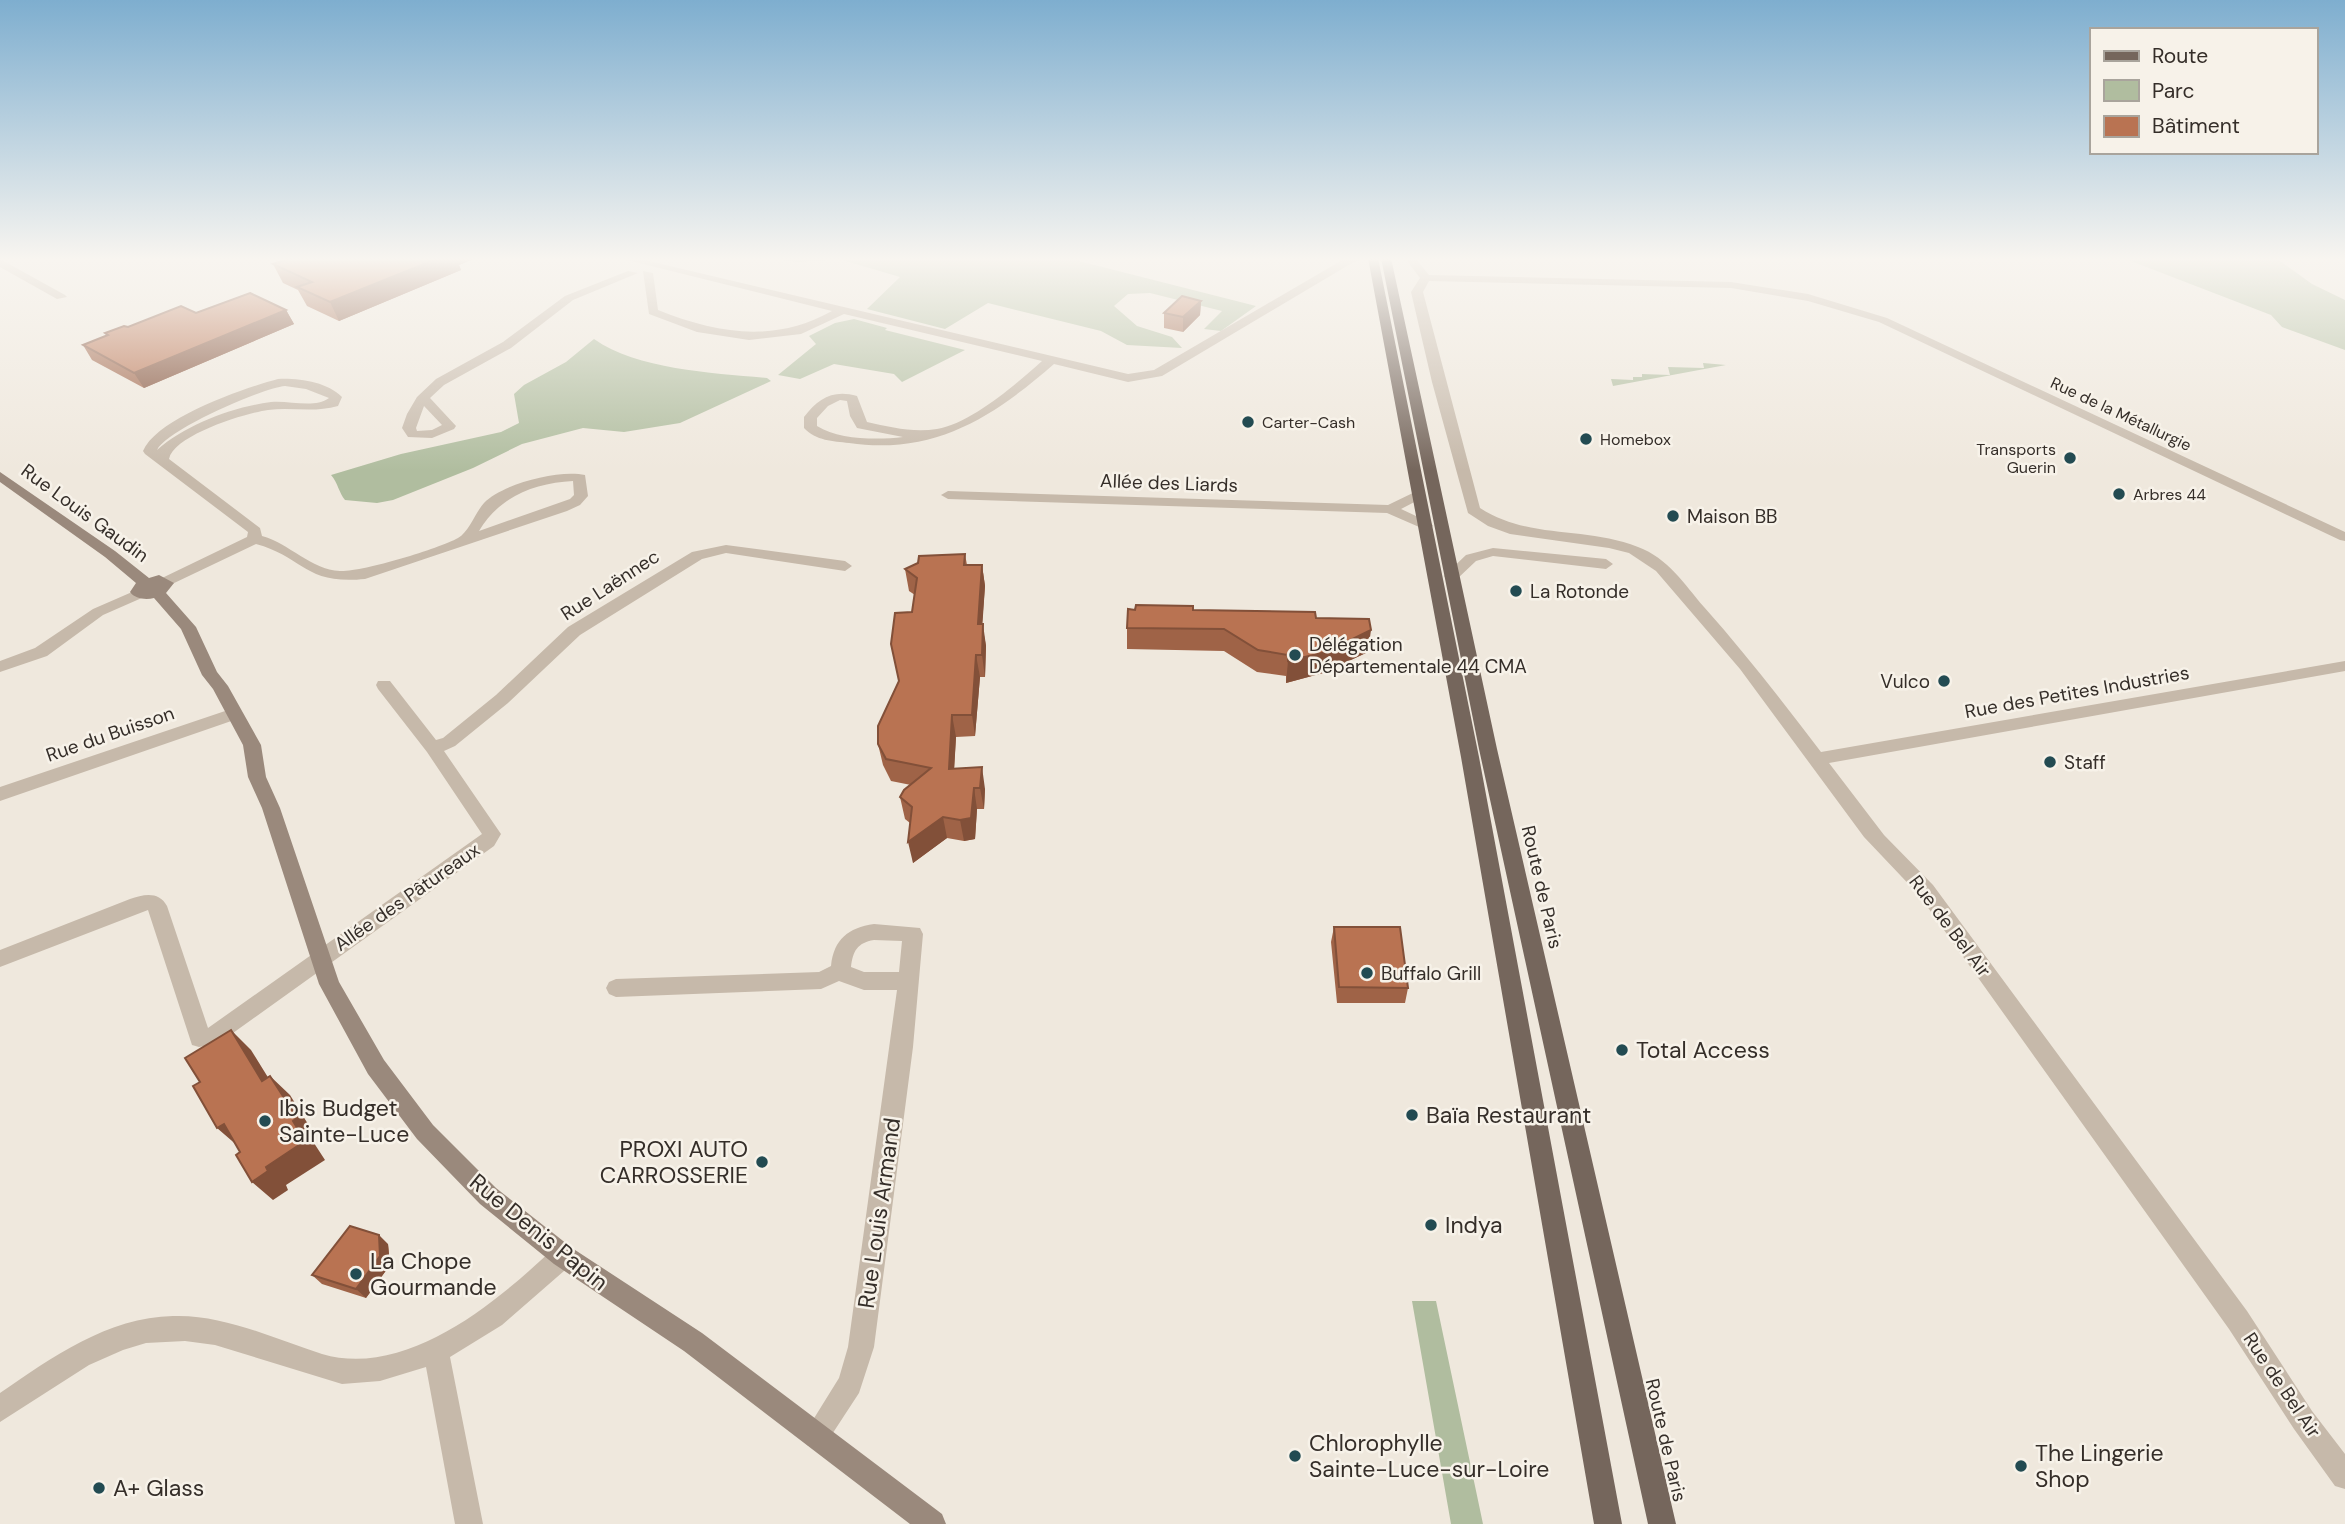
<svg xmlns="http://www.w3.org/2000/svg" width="2345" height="1524" viewBox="0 0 2345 1524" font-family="'DM Sans',sans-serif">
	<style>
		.green { fill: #b0bd9f }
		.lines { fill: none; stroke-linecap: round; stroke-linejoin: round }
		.street { fill: #c6b9aa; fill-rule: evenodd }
		.secondary { fill: #9a897c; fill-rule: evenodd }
		.primary { fill: #75665c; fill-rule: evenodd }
		.wall { fill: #9f6347 }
		.shaded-wall { fill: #825039 }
		.building { fill: #b97352; stroke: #825039; stroke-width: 2 }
		.poi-dot { fill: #234b52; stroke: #f7f2e9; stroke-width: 2.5 }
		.labels { text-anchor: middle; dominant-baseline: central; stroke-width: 5; stroke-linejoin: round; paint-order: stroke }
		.far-street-label { font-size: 16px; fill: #352e29; stroke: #f7f2e9 }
		.far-poi-label { font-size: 16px; fill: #352e29; stroke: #f7f2e9; text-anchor: start }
		.street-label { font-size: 19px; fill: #352e29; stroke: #f7f2e9 }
		.poi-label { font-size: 19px; fill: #352e29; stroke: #f7f2e9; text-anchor: start }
		.near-poi-label { font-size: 23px; fill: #352e29; stroke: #f7f2e9; text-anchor: start }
		.near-street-label { font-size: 23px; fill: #352e29; stroke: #f7f2e9 }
	</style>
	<rect width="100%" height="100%" fill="#efe8dd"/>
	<!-- green -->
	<path class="green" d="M767 258H1067L1256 306 1221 331 1204 329 1222 311 1150 293 1128 294 1114 306 1137 326 1172 337 1182 348 1127 345 1101 331 988 303 945 329 867 309 900 277 839 259 798 262Z
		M2123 258H2276L2312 284 2345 300V350L2282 327 2271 315Z
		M854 319 887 328 885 330 965 350 902 382 894 374 834 364 800 379 778 375 816 344 809 336 835 323Z
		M594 339C638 370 714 373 767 378L771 381 680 423 624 432 583 428 522 444 473 468 393 500 377 503 345 500C339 493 338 483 331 475L401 454 501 432 519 423 514 394 524 385 566 362Z
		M1703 363 1726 365 1613 386 1611 379 1633 380V377H1642V374L1670 375 1668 367 1704 368Z
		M1436 1301 1483 1524H1451L1412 1301Z"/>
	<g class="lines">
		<!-- street -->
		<path class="street" d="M619 258H636L1128 374 1154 370 1344 259 1365 258 1352 263 1162 376 1128 382 1054 364C992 418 934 455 849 443 833 441 816 441 804 428V417C818 398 834 389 857 396L867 422C890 427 913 433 937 429 972 423 1016 384 1042 361L844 314 801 334 749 340 697 332 649 314 643 271 653 273 658 310C718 334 775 343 832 311ZM840 400 847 401 850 416 857 428 903 437C878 440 839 440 817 426V418L828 406Z
			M1405 258H1415L1429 275 1731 282 1808 294 1887 318 2345 532V541L2340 540 1879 322 1808 301 1731 288 1429 281 1423 292 1480 508C1530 540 1584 526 1638 547 1668 558 1684 584 1704 607 1745 653 1783 702 1821 752L2345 661V671L1829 763 1884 835 1933 885 2247 1311 2312 1411 2345 1454V1489L2335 1486 2294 1429 2229 1329 1919 895 1864 837 1740 669 1656 571 1629 553 1609 548 1510 534 1488 526 1468 513 1432 382 1411 292 1420 278Z
			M0 259 65 295 67 297 57 299 0 267Z
			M628 271 638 273 573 300 511 348 444 385 430 398 456 426 454 429 432 438 408 437 402 428 407 414 417 397 436 379 503 342 565 296ZM424 406 442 425 432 430 417 431 416 428Z
			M278 379C299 378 327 382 342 397L338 406C314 413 292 407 268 410 246 413 174 435 169 459L260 528 262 536C289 543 311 570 340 571 362 572 438 549 458 538 469 532 475 513 484 503 502 484 559 469 585 475L588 496 580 505 567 511 365 579C304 585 304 557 256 544L170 585H160L157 582 160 579 247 537 248 532 145 454 143 451C157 418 244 388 278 379ZM285 386 306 389 329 398C314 409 289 400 271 402 232 407 185 425 157 450 166 430 262 388 285 386ZM573 481 574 495 570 499 479 531C499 497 534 483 573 481Z
			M1419 490 1424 491V497L1401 509 1431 523 1433 526 1426 530 1387 513 948 499 941 495 948 491 1388 505Z
			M726 545 845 561 852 566 845 571 726 553 702 559 580 635 508 703 455 746 444 751 501 834 494 846 219 1043 199 1047 192 1045 148 910 0 967V950L130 899C144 894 159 891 167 906L208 1028 482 834 427 752 378 689 376 685 378 681H390L436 740 443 738 496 695 568 627 692 552Z
			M1493 548 1606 559 1613 564 1606 569 1493 556 1476 561 1457 579H1447L1444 576 1466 555Z
			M139 589 147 594 144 597 103 615 47 656 0 672V661L35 648 93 609Z
			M234 708 242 714 240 718 0 801V787Z
			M874 924 920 928 923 934 913 1047 874 1347 859 1393 825 1445 816 1449 807 1445 803 1436 839 1378 848 1347 897 990H864L839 981 821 989 616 997 609 994 606 988 609 982 616 979 819 972 831 966C834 939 848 928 874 924ZM874 940 902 941 899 972H864L851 967C853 951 857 943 874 940Z
			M563 1244 572 1248 575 1256 572 1264 502 1325 450 1357 483 1524H455L426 1367 380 1381 342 1384 215 1345 185 1341 146 1343 123 1350 89 1365 0 1422V1393C51 1358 108 1317 173 1316 224 1314 274 1339 322 1354 407 1379 498 1301 554 1248Z"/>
		<!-- secondary -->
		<path class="secondary" d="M0 472 115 551 149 578 159 575 174 583 166 593 196 627 217 672 228 686 261 745 266 777 280 808 339 982 384 1060 433 1125 496 1188 572 1248 702 1333 942 1514 946 1524H910L684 1351 554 1264 480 1204 417 1139 368 1074 319 984 262 808 248 777 243 745 213 689 202 675 181 629 154 598C146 600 135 599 130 592L136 583 105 557 0 482Z"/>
		<!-- primary -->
		<path class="primary" d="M1368 258H1378L1479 757 1622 1524H1594L1461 757Z
			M1381 258H1391L1497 749 1676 1524H1648L1479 749Z"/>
	</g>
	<!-- wall -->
	<path class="wall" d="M291 258H473V259L459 265 461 270 339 321 307 306 298 290 283 283 273 264Z
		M1201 301 1200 315 1183 332 1164 328V313Z
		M286 310 294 324 144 388 92 360 83 345 107 336 105 333 196 313Z
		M965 554 967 565H982L985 586 982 624 986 646 985 677H980L975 736 956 737 954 768 985 789 984 809H977L975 839 964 841 947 838 913 863 910 823 905 819 900 797 911 785 891 781 883 765 878 744 899 681 912 612 915 595 909 591 905 569Z
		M1193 610 1316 618 1368 652 1323 673 1286 683V676L1257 672 1224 651 1127 649V628Z
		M1334 927 1408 988 1405 1003H1337L1331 942Z
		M388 1244 390 1265 366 1298 322 1284 312 1275Z"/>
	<!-- shaded-wall -->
	<path class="shaded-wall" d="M439 258H473V259L459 265 461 270 339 321 330 302Z
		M1201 301 1200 315 1183 332V317Z
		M286 310 294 324 144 388 134 373Z
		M982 565 985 586 981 645 978 624Z
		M983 624 986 646 985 677 982 655Z
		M1371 630 1368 652 1323 673 1286 683 1288 661Z
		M976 655 980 677 975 736 972 715Z
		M952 715 956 737 953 790 949 769Z
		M982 767 985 789 984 809 980 788Z
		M974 788 977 809 975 839 964 841 960 820Z
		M943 817 947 838 913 863 908 842Z
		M231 1030 251 1050 282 1100 262 1081Z
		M270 1076 290 1095 316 1137 312 1140 325 1160 286 1185 288 1190 273 1200 252 1182 266 1167 293 1121Z
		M224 1124 239 1147 217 1128Z
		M379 1235 388 1244 390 1265 366 1298 356 1289Z"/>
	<!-- building -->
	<path class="building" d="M291 258H439L330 302 297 287 312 282 273 264Z
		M250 293 286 310 134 373 83 345 108 335 105 333 124 326 128 327 181 306 196 313Z
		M1182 296 1201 301 1183 317 1164 313Z
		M965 554 964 565H982L978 624H983L982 655H976L972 715H952L949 769 982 767 980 788H974L971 818 960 820 943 817 908 842 912 807 900 797 904 790 931 768 886 759 878 744V726L899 681 891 644 895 613 912 612 917 578 905 569 918 563 919 556Z
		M1136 605 1193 606V610L1315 612 1316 618 1369 619 1371 630 1326 652 1288 661V655L1258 650 1224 629 1127 628 1128 609 1135 610Z
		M1334 927H1400L1408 988 1339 987Z
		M231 1030 262 1081 270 1076 297 1118 293 1121 305 1141 266 1167 268 1171 252 1182 236 1155 240 1152 224 1124 217 1128 193 1086 200 1082 185 1058Z
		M350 1226 379 1235 380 1256 356 1289 312 1275Z"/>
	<!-- sky -->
	<linearGradient id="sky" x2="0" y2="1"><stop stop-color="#7eaecf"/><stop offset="0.55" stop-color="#f8f5f0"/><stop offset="1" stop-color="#f8f5f0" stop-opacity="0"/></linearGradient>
	<rect width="2345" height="471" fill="url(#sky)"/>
	<!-- markers -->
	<g class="poi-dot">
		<circle cx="1248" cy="422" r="7"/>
		<circle cx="1586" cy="439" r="7"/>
		<circle cx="2070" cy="458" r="7"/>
		<circle cx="2119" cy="494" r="7"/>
		<circle cx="1673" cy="516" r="7"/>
		<circle cx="1516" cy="591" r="7"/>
		<circle cx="1295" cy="655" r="7"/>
		<circle cx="1944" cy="681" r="7"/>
		<circle cx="2050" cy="762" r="7"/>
		<circle cx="1367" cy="973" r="7"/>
		<circle cx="1622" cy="1050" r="7"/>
		<circle cx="1412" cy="1115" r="7"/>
		<circle cx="265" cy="1121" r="7"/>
		<circle cx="762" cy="1162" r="7"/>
		<circle cx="1431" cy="1225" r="7"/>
		<circle cx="356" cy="1274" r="7"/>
		<circle cx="1295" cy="1456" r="7"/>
		<circle cx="2021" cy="1466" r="7"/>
		<circle cx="99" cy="1488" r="7"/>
	</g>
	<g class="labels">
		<!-- far-street labels -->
		<g class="far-street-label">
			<text transform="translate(2121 414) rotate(25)">Rue de la Métallurgie</text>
		</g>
		<!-- far-poi labels -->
		<g class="far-poi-label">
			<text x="1262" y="422">Carter-Cash</text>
			<text x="1600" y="439">Homebox</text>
			<text x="2056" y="449" text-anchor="end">Transports<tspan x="2056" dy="18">Guerin</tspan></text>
			<text x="2133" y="494">Arbres 44</text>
		</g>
		<!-- street labels -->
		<g class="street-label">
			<text transform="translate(1169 483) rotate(2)">Allée des Liards</text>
			<text transform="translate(85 513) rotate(36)">Rue Louis Gaudin</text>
			<text transform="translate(610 585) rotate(-33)">Rue Laënnec</text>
			<text transform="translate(2077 692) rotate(-10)">Rue des Petites Industries</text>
			<text transform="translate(110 734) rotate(-19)">Rue du Buisson</text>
			<text transform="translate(1542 887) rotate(77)">Route de Paris</text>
			<text transform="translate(407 897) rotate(-35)">Allée des Pâtureaux</text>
			<text transform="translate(1950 926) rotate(53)">Rue de Bel Air</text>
			<text transform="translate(2282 1385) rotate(56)">Rue de Bel Air</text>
			<text transform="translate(1666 1440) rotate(77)">Route de Paris</text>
		</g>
		<!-- poi labels -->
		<g class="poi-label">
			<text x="1687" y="516">Maison BB</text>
			<text x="1530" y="591">La Rotonde</text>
			<text x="1309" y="644">Délégation<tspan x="1309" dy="22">Départementale 44 CMA</tspan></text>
			<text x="1930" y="681" text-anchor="end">Vulco</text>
			<text x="2064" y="762">Staff</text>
			<text x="1381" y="973">Buffalo Grill</text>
		</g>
		<!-- near-poi labels -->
		<g class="near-poi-label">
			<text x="1636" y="1050">Total Access</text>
			<text x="279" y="1108">Ibis Budget<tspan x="279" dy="26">Sainte-Luce</tspan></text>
			<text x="1426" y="1115">Baïa Restaurant</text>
			<text x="748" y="1149" text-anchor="end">PROXI AUTO<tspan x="748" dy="26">CARROSSERIE</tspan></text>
			<text x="1445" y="1225">Indya</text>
			<text x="370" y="1261">La Chope<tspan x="370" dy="26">Gourmande</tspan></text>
			<text x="1309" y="1443">Chlorophylle<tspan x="1309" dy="26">Sainte-Luce-sur-Loire</tspan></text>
			<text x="2035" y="1453">The Lingerie<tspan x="2035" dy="26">Shop</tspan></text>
			<text x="113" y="1488">A+ Glass</text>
		</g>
		<!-- near-street labels -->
		<g class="near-street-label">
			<text transform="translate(879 1213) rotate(-82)">Rue Louis Armand</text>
			<text transform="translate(539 1232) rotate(39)">Rue Denis Papin</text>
		</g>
	</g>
	<!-- legend -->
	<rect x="2090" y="28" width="228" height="126" fill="#f7f2e9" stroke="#a9a49c" stroke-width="2"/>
	<rect x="2104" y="51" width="35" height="10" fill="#75665c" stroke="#a9a49c" stroke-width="2"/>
	<text x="2152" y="63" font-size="21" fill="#352e29">Route</text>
	<rect x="2104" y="80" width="35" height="21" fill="#b0bd9f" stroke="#a9a49c" stroke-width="2"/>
	<text x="2152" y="98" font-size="21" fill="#352e29">Parc</text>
	<rect x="2104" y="116" width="35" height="21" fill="#b97352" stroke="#a9a49c" stroke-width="2"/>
	<text x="2152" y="133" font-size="21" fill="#352e29">Bâtiment</text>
</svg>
